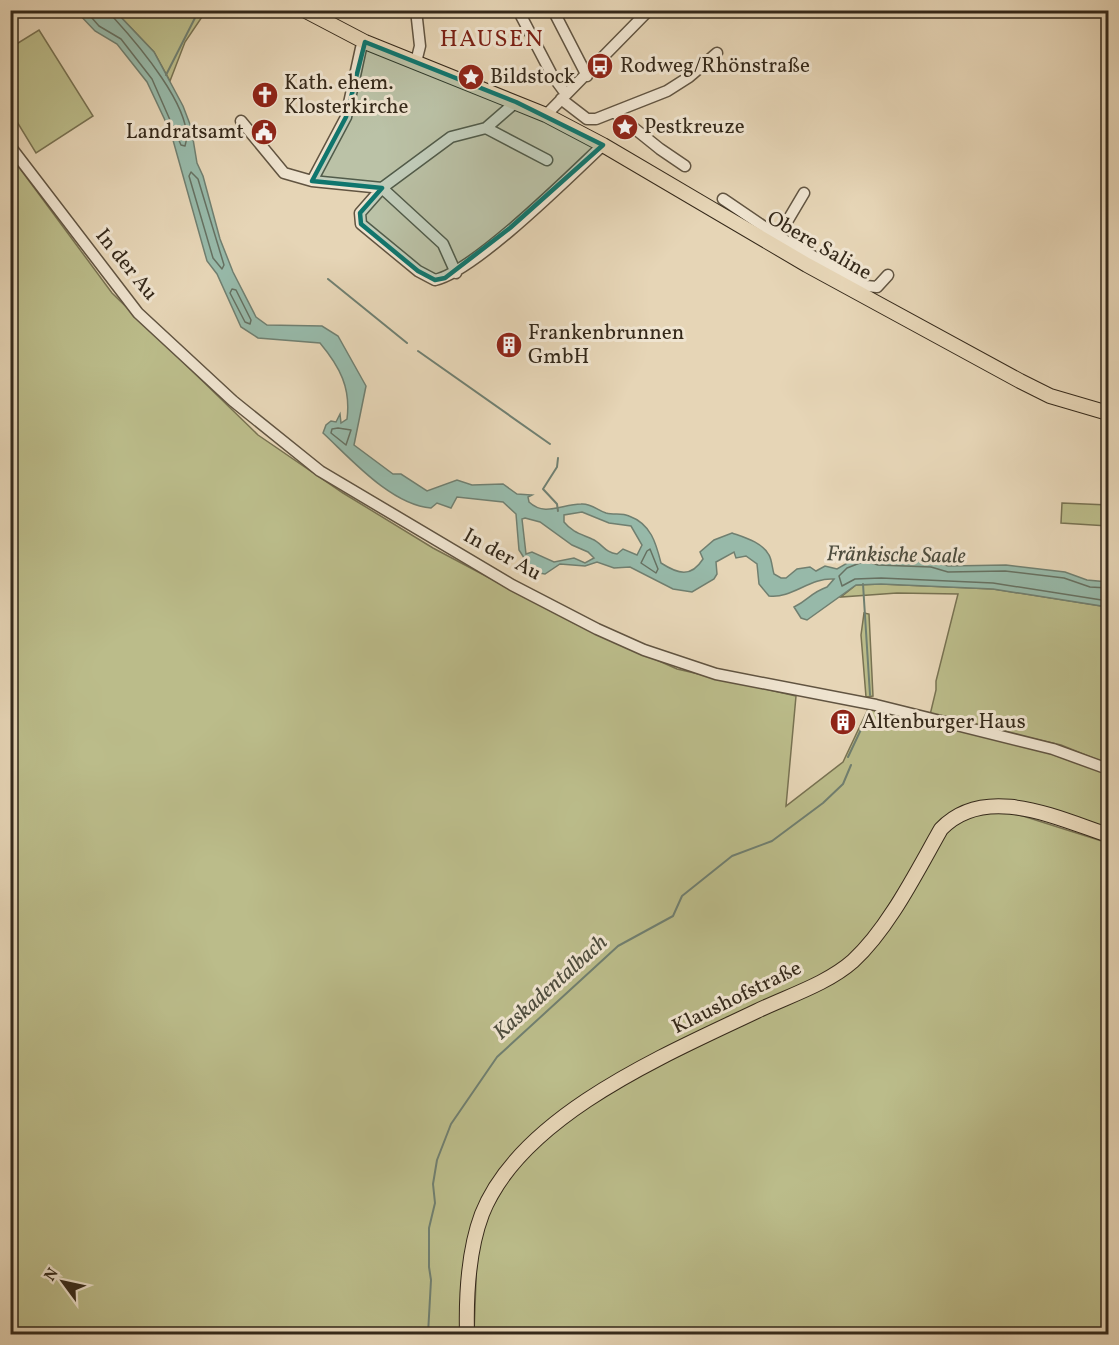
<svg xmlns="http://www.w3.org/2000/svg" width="1119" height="1345" viewBox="0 0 1119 1345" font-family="Vollkorn,serif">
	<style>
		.green { fill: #bbbc8a; stroke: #787252; stroke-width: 1.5 }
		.water { fill: #97b9a9; stroke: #707f70; stroke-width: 1.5; fill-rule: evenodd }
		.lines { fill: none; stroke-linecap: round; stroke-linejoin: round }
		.shore { stroke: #667162; stroke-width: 1.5 }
		.stream { stroke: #707f70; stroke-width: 2 }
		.minor-casing { stroke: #615441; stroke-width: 13 }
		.major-casing { stroke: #35291a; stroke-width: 16 }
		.minor { stroke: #efe4d0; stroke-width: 10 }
		.major { stroke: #e6d5b6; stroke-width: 14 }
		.marked { fill: #0f766e; fill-opacity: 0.2; stroke: #0f766e; stroke-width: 4.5; stroke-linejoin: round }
		.labels { text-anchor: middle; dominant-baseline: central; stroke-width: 6; stroke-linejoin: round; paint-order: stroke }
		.poi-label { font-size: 21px; fill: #35291a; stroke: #efe4d0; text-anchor: start }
		.street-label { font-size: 21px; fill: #35291a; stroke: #efe4d0 }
		.water-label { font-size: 22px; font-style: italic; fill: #4e4d3e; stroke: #efe4d0 }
		.quarter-label { font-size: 24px; letter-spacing: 1.5px; fill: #7a1f14; stroke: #efe4d0 }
	</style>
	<rect width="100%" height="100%" fill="#e6d5b6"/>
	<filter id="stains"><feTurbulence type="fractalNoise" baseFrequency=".00333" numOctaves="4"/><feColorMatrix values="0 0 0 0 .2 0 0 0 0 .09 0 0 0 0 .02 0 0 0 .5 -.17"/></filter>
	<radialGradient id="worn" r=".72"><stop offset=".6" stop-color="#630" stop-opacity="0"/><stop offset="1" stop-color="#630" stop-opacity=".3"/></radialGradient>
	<!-- green -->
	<path class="green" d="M115 11H206L185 42 170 81 154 52Z
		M39 30 93 116 36 153 11 112 10 48Z
		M10 155 112 293 258 435 343 493 433 548 574 623 677 669 796 696 786 806 843 762 868 709 1037 749 1108 774V833L994 801 939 827 863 945 832 971 542 1126 479 1210 464 1334H11Z
		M1062 503 1108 505V526L1061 523Z
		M881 584 993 589 1108 607V764L1061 745 930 715 936 690V681L958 594 897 593 841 597 856 585Z
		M864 613 869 614 873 696 866 697 861 635Z
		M993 810 1023 816 1108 843V1334H474L477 1254 488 1214 514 1171 549 1134 610 1090 837 978 946 833 958 821Z"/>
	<!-- water -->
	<path class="water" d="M76 11H115L154 52 183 106 191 127 197 163 203 176 220 239 233 272 256 317 267 325 322 326 338 336 366 386 354 445 393 474H401L427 491 457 480 472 485 503 484 517 494 532 495 528 497 529 502C545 517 562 504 581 504 591 503 597 510 606 513 614 515 622 513 629 516 651 524 656 543 661 563 678 574 691 578 703 559L700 552 714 540 732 533C743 537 762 542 769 555 772 560 772 568 774 574L781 578H786L797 569 810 567 816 571 825 566 837 569 863 554 879 559 932 561 948 566 1006 565 1065 572 1087 580 1108 582V607L993 589 881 584 856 585 807 620 801 618 794 607C809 600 810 593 827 587L834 579C810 577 792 599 769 596L759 584 757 564 746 556 736 558 734 552 716 562 717 574 714 579 692 592 673 589 630 567 614 568 597 562 585 566 560 564 545 574 533 572 519 550 516 514 503 502 457 497 451 508 437 503 431 508C391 505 350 458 323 433L326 425 331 421 336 422 340 414 341 423 347 419C351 388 340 367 320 343L258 338 241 327 217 274 207 261 171 133 147 82 117 44 95 31ZM582 512 609 523 631 526 642 545 637 555 623 549 617 554C605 553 602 543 592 539 581 534 572 532 564 522V515ZM525 518 540 522 572 545 588 552 594 558 585 563 574 558 554 562 532 552 526 554 522 519Z"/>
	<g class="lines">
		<!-- shore -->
		<path class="shore" d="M85 10 99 26 121 39 152 79 181 145 185 146C197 112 135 41 113 17L112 10
			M191 172 198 179 224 265 222 269 213 258 189 176Z
			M232 289 236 290 251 320 250 324 245 322 230 293Z
			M338 428 351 430 346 445 331 433 332 429Z
			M650 549 658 569 656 573 641 563 647 551Z
			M1108 588 1090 587 1064 578 1005 571 948 572 931 567 878 565 865 561 847 568 839 576 842 586 855 579 881 578 993 583 1108 601"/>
		<!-- stream -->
		<path class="stream" d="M166 75 199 10
			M328 279 407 343
			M418 351 550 444
			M558 511 557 504 543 489 557 467 558 458
			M863 584 870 695
			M848 757 865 721
			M428 1334 431 1280 429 1267V1228L435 1203 433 1184 437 1160 451 1124 497 1057 618 946 673 916 682 896 732 856 772 841 823 803 843 784 851 765"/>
		<defs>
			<path id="minor" d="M518 10 552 75 566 94
				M553 10 587 76
				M416 62 420 46 416 10
				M561 99 587 119H596L667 91 689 77 717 53
				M614 112 660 149 685 166
				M546 115 649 10
				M241 121 284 173 312 181 346 117 361 48 365 42
				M486 128 547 160
				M10 146 138 313 233 401 320 471 512 585 597 629 644 650 716 674 876 705 1053 749 1108 769
				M312 181 382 188 451 137 486 128 516 102
				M723 199 779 237 866 286 877 287 888 275
				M775 242 804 193
				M456 273 443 244 382 188 360 213 361 224 418 271 435 280C475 271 570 176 603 145"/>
			<path id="major" d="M304 10 365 42 546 115 603 145 807 265 1020 381 1050 396 1108 413
				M467 1334C466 1295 468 1251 482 1214 521 1115 667 1054 757 1011 788 996 827 984 853 961 889 928 917 871 941 829 985 783 1057 818 1108 835"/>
		</defs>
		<!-- minor casing -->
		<use href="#minor" class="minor-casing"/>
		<!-- major casing -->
		<use href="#major" class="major-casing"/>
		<!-- minor -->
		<use href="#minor" class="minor"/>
		<!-- major -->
		<use href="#major" class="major"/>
	</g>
	<!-- marked area -->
	<path class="marked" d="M365 42 516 102 603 145 510 228 445 278 435 280 418 271 361 224 360 213 382 188 312 181 346 117Z"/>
	<!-- icons -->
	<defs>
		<symbol id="bus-disc" viewBox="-11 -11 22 22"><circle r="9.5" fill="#8f2418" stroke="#efe4d0"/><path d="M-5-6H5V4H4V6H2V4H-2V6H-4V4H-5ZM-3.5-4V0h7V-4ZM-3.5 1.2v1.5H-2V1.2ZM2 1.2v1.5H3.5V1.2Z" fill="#fff"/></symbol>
		<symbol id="sight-disc" viewBox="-11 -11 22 22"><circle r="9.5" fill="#8f2418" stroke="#efe4d0"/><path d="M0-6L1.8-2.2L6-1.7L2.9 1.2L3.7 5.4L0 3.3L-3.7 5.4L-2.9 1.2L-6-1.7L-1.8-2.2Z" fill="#fff"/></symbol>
		<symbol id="church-disc" viewBox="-11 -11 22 22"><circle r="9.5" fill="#8f2418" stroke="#efe4d0"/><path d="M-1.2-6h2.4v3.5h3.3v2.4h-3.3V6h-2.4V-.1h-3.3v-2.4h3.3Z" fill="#fff"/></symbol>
		<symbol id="civic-disc" viewBox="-11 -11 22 22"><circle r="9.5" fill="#8f2418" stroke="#efe4d0"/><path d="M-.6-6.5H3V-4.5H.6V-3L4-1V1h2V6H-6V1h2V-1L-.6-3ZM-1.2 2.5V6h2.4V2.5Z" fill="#fff"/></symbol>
		<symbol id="building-disc" viewBox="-11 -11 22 22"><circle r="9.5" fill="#8f2418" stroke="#efe4d0"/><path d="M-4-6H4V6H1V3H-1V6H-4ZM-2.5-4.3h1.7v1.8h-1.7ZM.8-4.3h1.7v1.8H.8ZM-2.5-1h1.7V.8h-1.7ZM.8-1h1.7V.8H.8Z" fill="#fff"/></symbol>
	</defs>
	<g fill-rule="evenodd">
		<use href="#bus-disc" x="585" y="51" width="30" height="30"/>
		<use href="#sight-disc" x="456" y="62" width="30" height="30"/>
		<use href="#church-disc" x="250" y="80" width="30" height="30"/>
		<use href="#sight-disc" x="610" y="112" width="30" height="30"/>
		<use href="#civic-disc" x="249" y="117" width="30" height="30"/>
		<use href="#building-disc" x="494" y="330" width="30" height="30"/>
		<use href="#building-disc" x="828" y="707" width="30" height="30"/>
	</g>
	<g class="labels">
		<!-- poi labels -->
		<g class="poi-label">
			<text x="620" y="66">Rodweg/Rhönstraße</text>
			<text x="490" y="77">Bildstock</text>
			<text x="284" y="83">Kath. ehem.<tspan x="284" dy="24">Klosterkirche</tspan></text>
			<text x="644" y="127">Pestkreuze</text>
			<text x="244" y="132" text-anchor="end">Landratsamt</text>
			<text x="528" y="333">Frankenbrunnen<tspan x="528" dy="24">GmbH</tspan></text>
			<text x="862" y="722">Altenburger Haus</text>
		</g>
		<!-- street labels -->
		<g class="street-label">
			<text transform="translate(819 246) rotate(30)">Obere Saline</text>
			<text transform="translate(126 265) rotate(51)">In der Au</text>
			<text transform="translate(502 555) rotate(29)">In der Au</text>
			<text transform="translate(737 998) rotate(-26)">Klaushofstraße</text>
		</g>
		<!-- water labels -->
		<g class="water-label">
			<text transform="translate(896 556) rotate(1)">Fränkische Saale</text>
			<text transform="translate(551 988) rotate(-42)">Kaskadentalbach</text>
		</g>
		<!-- quarter labels -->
		<g class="quarter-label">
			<text x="492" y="40">HAUSEN</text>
		</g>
	</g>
	<!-- margin -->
	<rect width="1119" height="1345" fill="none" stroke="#e6d5b6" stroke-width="36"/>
	<rect x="12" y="12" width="1095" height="1321" fill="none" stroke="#35291a" stroke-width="3"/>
	<rect x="18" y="18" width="1083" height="1309" fill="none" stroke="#35291a" stroke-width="1.5"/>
	<!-- north arrow -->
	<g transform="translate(63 1282) rotate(303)" stroke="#efe4d0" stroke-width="4.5" paint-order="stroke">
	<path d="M0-4.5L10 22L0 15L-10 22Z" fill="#35291a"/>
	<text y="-9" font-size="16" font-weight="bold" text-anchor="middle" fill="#35291a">N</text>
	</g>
	<rect width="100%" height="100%" filter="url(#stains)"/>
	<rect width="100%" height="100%" fill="url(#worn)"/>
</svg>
